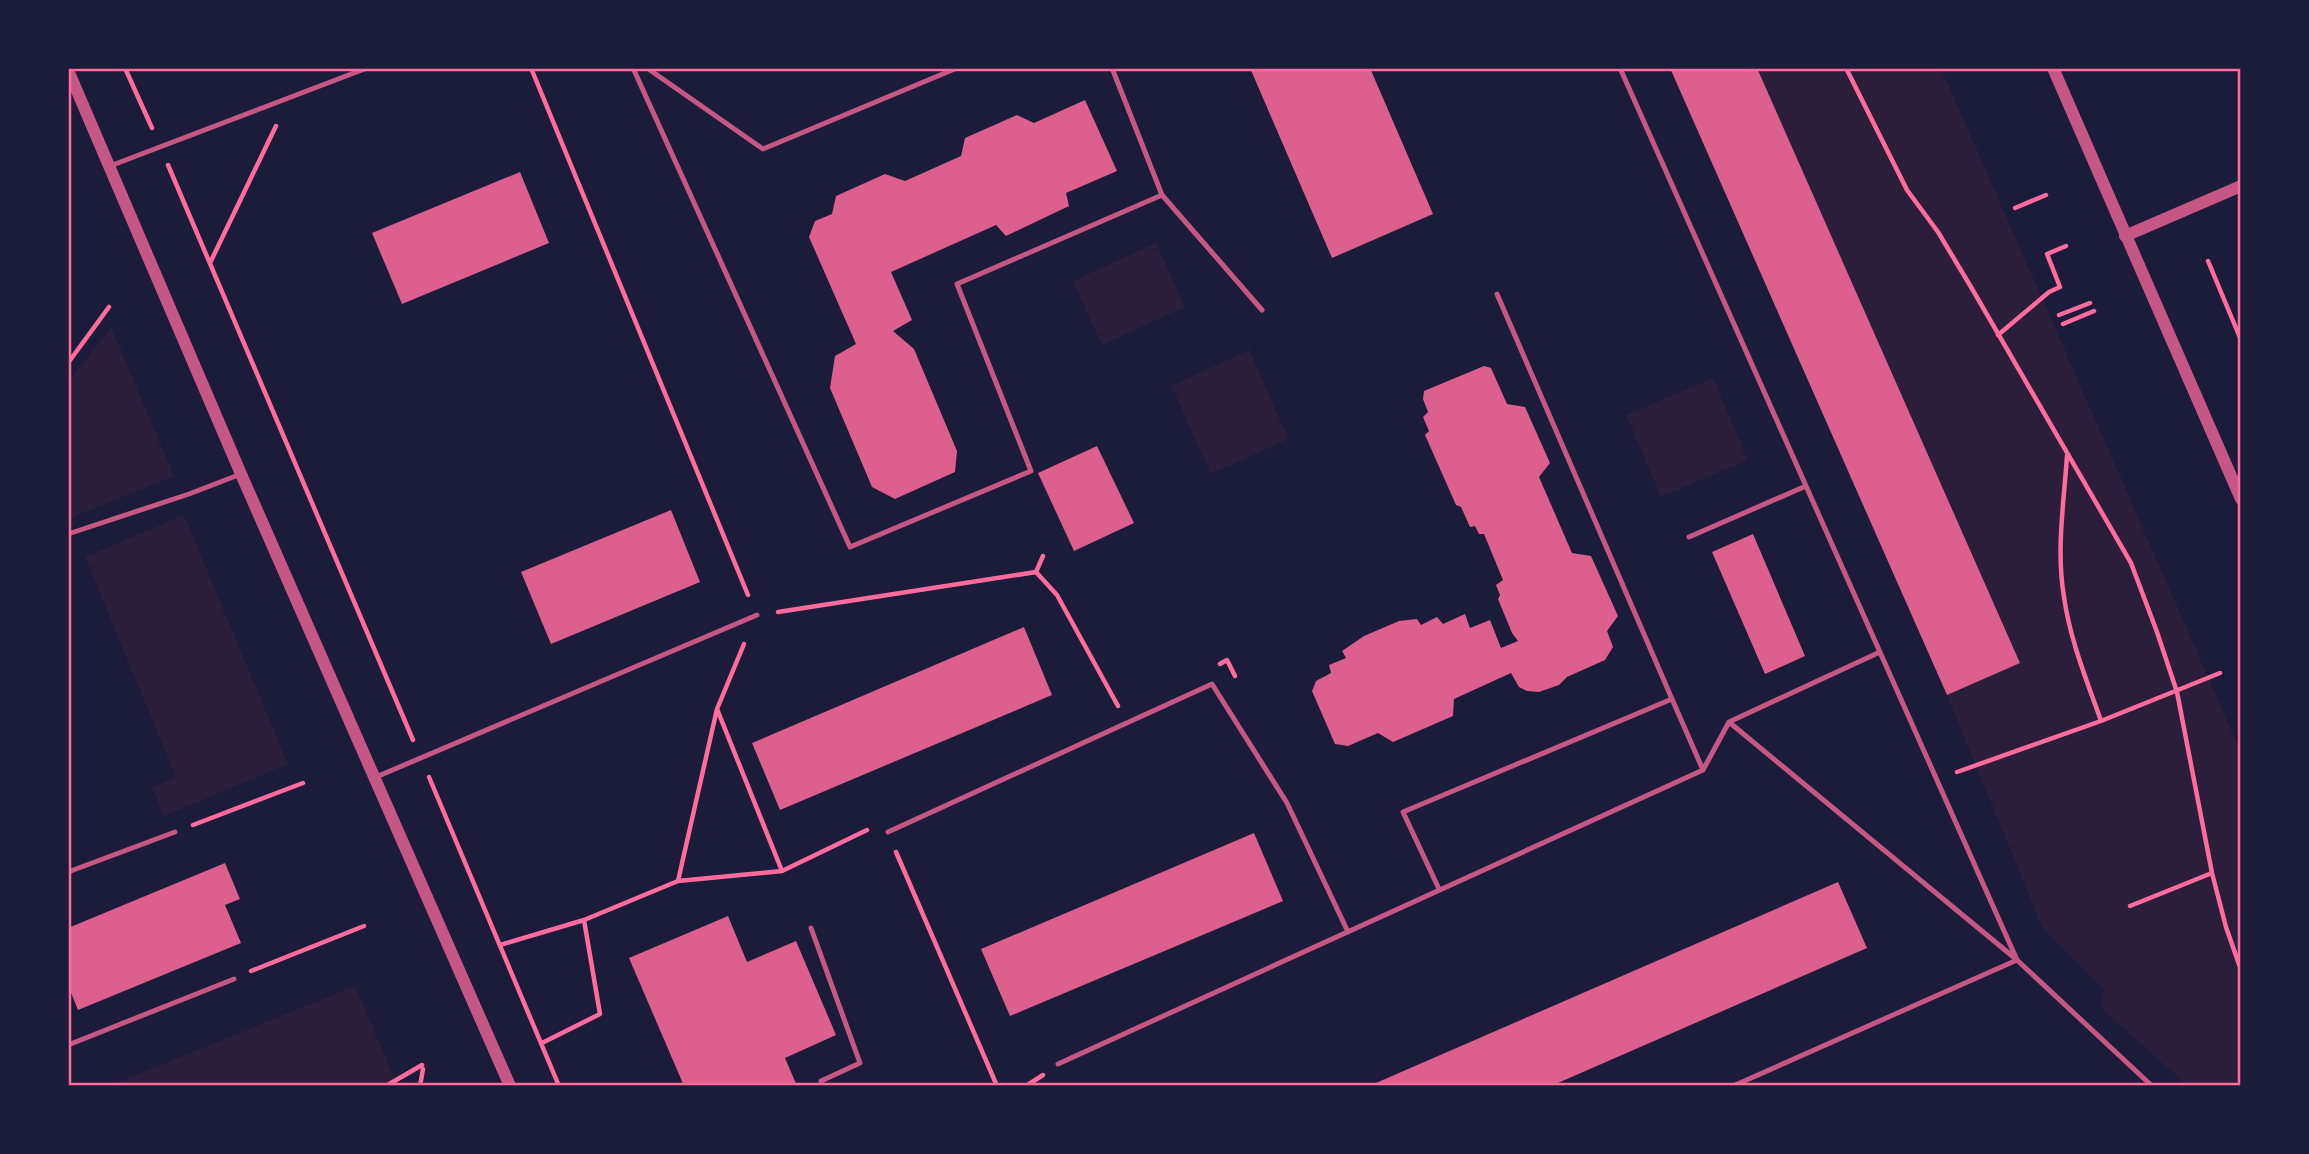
<svg xmlns="http://www.w3.org/2000/svg" width="2309" height="1154" viewBox="0 0 2309 1154" font-family="Arial,sans-serif">
	<style>
		.green { fill: #2a1e3b }
		.building { fill: #dd5f8e }
		.lines { fill: none; stroke-linecap: round; stroke-linejoin: round }
		.path { stroke: #ff6b9d; stroke-width: 4.5 }
		.service { stroke: #c65784; stroke-width: 5 }
		.tertiary { stroke: #c65784; stroke-width: 12 }
		.neatline { fill: none; stroke: #ff6b9d; stroke-width: 2.5 }
	</style>
	<rect width="100%" height="100%" fill="#1b1b3a"/>
	<!-- green -->
	<path class="green" d="M1757 68H1941L2241 752V1086H2188L2101 1008 2104 990 2042 927 1947 695 2020 662Z
		M1156 243 1185 307 1102 345 1073 281Z
		M111 327 174 476 68 519V383Z
		M1249 350 1289 439 1211 474 1171 386Z
		M1713 378 1748 460 1661 497 1626 415Z
		M184 515 288 764 164 816 152 788 176 777 85 557Z
		M355 986 398 1086H109Z"/>
	<!-- building -->
	<path class="building" d="M1250 68H1370L1433 214 1332 258Z
		M1670 68H1757L2020 663 1947 695Z
		M1085 100 1117 171 1066 193 1069 206 1006 236 996 225 891 272 912 320 893 331 914 349 957 451 955 472 895 499 872 487 830 388 835 356 856 344 809 237 815 221 832 214 836 196 885 174 905 181 961 156 965 138 1017 115 1034 123Z
		M520 172 549 243 402 304 372 233Z
		M1484 366 1491 368 1507 404 1525 407 1550 463 1539 477 1572 553 1591 556 1618 616 1607 631 1613 647 1605 660 1567 677 1559 685 1539 692 1527 691 1519 687 1511 673 1454 699 1453 716 1393 742 1378 733 1348 746 1335 744 1312 691 1316 681 1331 673 1329 665 1346 658 1342 651 1364 636 1399 621 1417 619 1421 625 1437 617 1443 624 1465 614 1470 628 1490 620 1501 648 1518 641 1512 633 1498 599 1500 595 1496 585 1503 580 1484 534H1479L1475 526 1470 527 1461 507 1456 505 1425 435 1429 431 1423 417 1428 412 1423 399 1424 391Z
		M1097 446 1134 523 1074 551 1038 473Z
		M671 510 700 582 551 644 521 572Z
		M1753 534 1805 656 1765 674 1712 552Z
		M1024 627 1052 695 780 810 752 743Z
		M1254 833 1283 901 1010 1016 981 949Z
		M225 863 240 899 225 905 241 943 78 1010 68 985V928Z
		M1838 882 1867 948 1551 1086H1369Z
		M728 916 747 962 796 941 836 1035 785 1058 797 1086H684L629 958Z"/>
	<g class="lines">
		<!-- path -->
		<path class="path" d="M125 68 152 128
			M531 68 748 595
			M1846 68 1907 190 1938 232 1971 287 2131 563 2157 632 2177 692 2212 873 2226 927 2241 970
			M168 165 413 740
			M2015 208 2046 195
			M2208 261 2241 340
			M210 263 276 126
			M2059 315 2090 303
			M2063 324 2094 311
			M1998 335 2049 292 2060 287 2047 254 2066 246
			M68 363 109 307
			M2067 456C2064 502 2056 550 2064 597 2070 640 2087 681 2101 721
			M1036 572 1043 556
			M778 612 1036 572 1057 595 1118 706
			M744 644 717 709 782 871
			M1220 664 1227 660 1235 676
			M1957 772 2101 721 2220 673
			M429 777 559 1086
			M193 825 303 783
			M896 852 997 1086
			M678 881 717 709
			M2130 906 2212 873
			M500 945 584 920
			M251 971 364 926
			M542 1043 600 1014 584 920 678 881 782 871 867 830
			M386 1086 422 1065
			M420 1086 423 1069
			M1026 1086 1043 1075"/>
		<!-- service -->
		<path class="service" d="M633 68 850 547 1031 471 957 284 1162 195 1112 68
			M647 68 763 149 957 68
			M1620 68 2017 960 1733 1086
			M110 166 367 68
			M1162 195 1262 310
			M1497 294 1672 699
			M68 534 189 494 241 474
			M1689 537 1806 486
			M1729 722 1880 652
			M376 777 757 615
			M888 832 1212 684 1287 803 1348 932
			M68 872 175 832
			M1439 889 1403 812 1672 699 1703 770
			M811 928 860 1063 821 1081 823 1086
			M68 1045 234 979
			M1058 1064 1703 770 1729 722 2017 960 2152 1086"/>
		<!-- tertiary -->
		<path class="tertiary" d="M2053 68 2241 499
			M68 70 241 474 510 1086
			M2125 236 2241 186"/>
	</g>
	<!-- border -->
	<rect width="2309" height="1154" fill="none" stroke="#1b1b3a" stroke-width="140"/>
	<rect x="70" y="70" width="2169" height="1014" class="neatline"/>
</svg>
